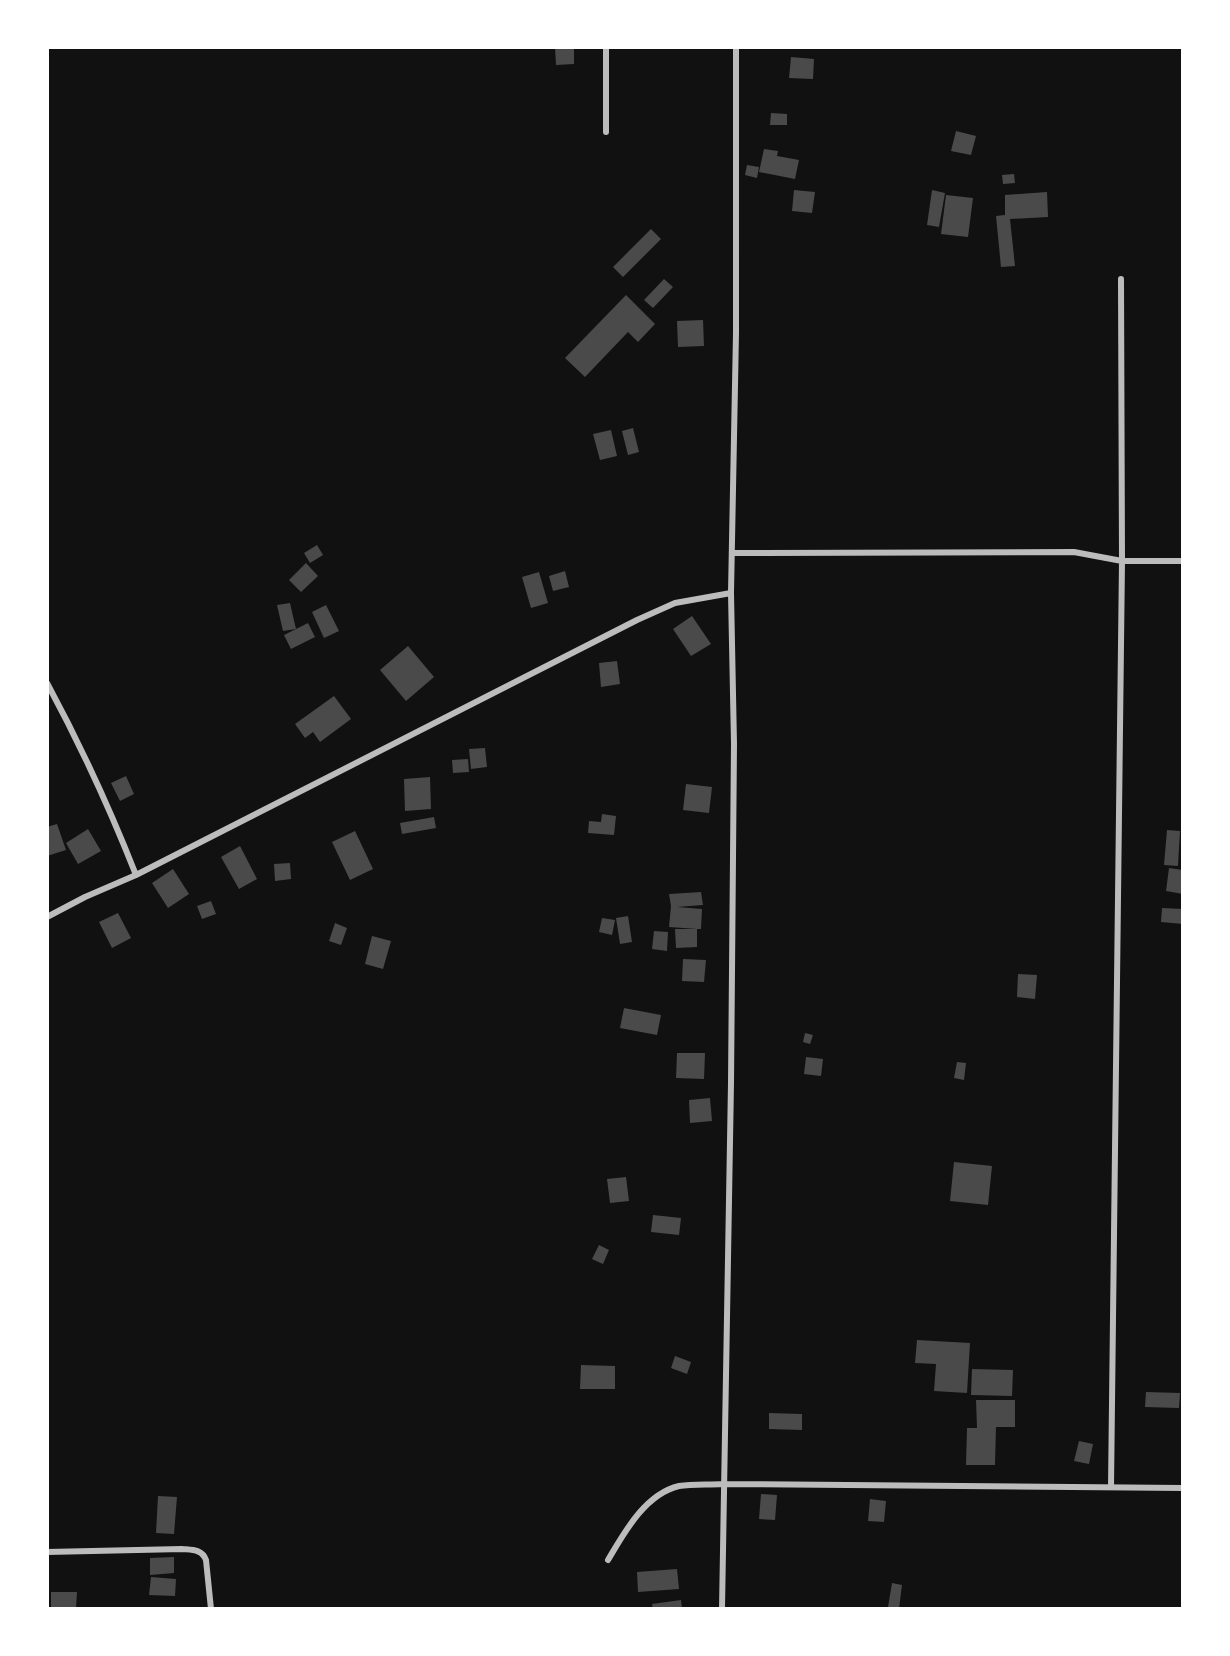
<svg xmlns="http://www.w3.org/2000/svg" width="1230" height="1656" viewBox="0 0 1230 1656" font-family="'Space Grotesk',sans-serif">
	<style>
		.building { fill: #4a4a4a }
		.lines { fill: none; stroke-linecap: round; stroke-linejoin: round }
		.minor { stroke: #bcbcbc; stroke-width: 6 }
	</style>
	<rect width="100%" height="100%" fill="#111"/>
	<!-- building -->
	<path class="building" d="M555 47H574V64L556 65Z
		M791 57 814 59 813 79 789 78Z
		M771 113 787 114V125H770Z
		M956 131 976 136 971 155 951 151Z
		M764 149 778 151 777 156 799 160 795 179 759 172Z
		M747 165 759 167 757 178 745 175Z
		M1014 174 1015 183 1003 184 1002 175Z
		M794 190 815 192 812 213 792 211Z
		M932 190 945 193 939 227 927 225Z
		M1047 192 1048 217 1010 219 1015 266 1001 267 996 216 1005 215V195Z
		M946 195 973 198 968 237 941 234Z
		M651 229 661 239 623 277 613 267Z
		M664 279 673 287 653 308 644 300Z
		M626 295 655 324 638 342 628 332 585 377 565 358Z
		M703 320 704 346 678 347 677 321Z
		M633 428 639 452 628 455 622 431Z
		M611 430 617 456 600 460 593 434Z
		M317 545 323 555 310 563 304 553Z
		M306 563 318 576 301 592 289 580Z
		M565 571 569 587 553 591 549 576Z
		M539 572 548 603 531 608 522 577Z
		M290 603 296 629 283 631 277 605Z
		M326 605 339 631 324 638 312 612Z
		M692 616 711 644 691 656 673 629Z
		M308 623 315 637 291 649 284 635Z
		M408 646 434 677 406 701 380 670Z
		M617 661 620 684 601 687 599 663Z
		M334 696 351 719 320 742 313 732 305 738 295 724Z
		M485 748 487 767 471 769 469 749Z
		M468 759 469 772 453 773 452 760Z
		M126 776 134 794 120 801 111 783Z
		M430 777 431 809 405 811 404 779Z
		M686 784 712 787 709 813 683 810Z
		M602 814 616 816 614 835 588 833 589 821 601 822Z
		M434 817 436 828 402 834 400 823Z
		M57 824 66 850 47 856V827Z
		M88 829 101 851 78 864 66 843Z
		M1167 830 1180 831 1178 866 1164 865Z
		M355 831 373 869 350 880 332 842Z
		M240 846 257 879 239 889 221 857Z
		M290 863 291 879 275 881 274 864Z
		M1169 868 1183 870V894L1166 891Z
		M173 869 189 894 168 908 152 883Z
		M701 892 703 905 677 907 702 909 701 929H697V947L676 948 675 929H697L669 927 671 906 669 894Z
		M211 901 216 914 202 919 197 906Z
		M1162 908 1183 909V924L1161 922Z
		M118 913 131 938 112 948 99 922Z
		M628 916 632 942 620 944 616 918Z
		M602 918 615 920 612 935 599 932Z
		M335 923 347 928 341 945 329 941Z
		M654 931 668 932 667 951 652 949Z
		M372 936 391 941 383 969 365 964Z
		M683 959 706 960 704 982 682 981Z
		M1018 974 1037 975 1035 999 1017 997Z
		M624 1008 661 1015 657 1035 620 1028Z
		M805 1033 813 1035 810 1044 803 1042Z
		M677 1053H705L704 1079 676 1078Z
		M806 1057 823 1059 821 1076 804 1074Z
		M957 1062 966 1063 964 1080 954 1078Z
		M710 1098 712 1121 690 1123 689 1100Z
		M954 1162 992 1166 988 1205 950 1201Z
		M626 1177 629 1201 610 1203 607 1179Z
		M653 1215 681 1218 679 1235 651 1232Z
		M599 1245 609 1250 603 1264 592 1259Z
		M917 1340 970 1343 967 1393 934 1391 936 1364 915 1363Z
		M675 1356 691 1362 687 1374 671 1368Z
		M581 1365 615 1366V1389H580Z
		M972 1369 1013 1370 1012 1396 971 1395Z
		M1146 1392 1180 1393 1179 1408 1145 1407Z
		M976 1400H1015V1427H996L995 1465H966L967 1428H977Z
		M769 1413 802 1414V1430L769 1429Z
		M1079 1441 1093 1444 1089 1464 1074 1461Z
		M761 1494 777 1495 775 1520 759 1519Z
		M158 1496 177 1497 174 1534 156 1533Z
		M870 1499 886 1501 884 1522 868 1521Z
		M174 1557V1573L150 1575V1558Z
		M677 1569 679 1589 638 1592 637 1572Z
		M151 1577 176 1579 175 1596 149 1595Z
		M892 1583 902 1585 899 1609 888 1607Z
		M51 1592H77L76 1609H51Z
		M681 1600 682 1609H653L652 1604Z"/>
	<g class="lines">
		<!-- minor -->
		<path class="minor" d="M606 132V47
			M732 553 1074 552 1122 561H1183
			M47 683C81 746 110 809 136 875
			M47 917 85 897 136 875 637 620 675 603 731 593
			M1111 1487 1122 561 1121 279
			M47 1552 182 1549C192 1550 202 1549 206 1560L211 1609
			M608 1560C624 1533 645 1494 679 1486 693 1484 709 1485 723 1484L1183 1488
			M722 1609 731 1083 734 744 731 593 736 333V47"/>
	</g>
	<!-- border -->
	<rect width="1230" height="1656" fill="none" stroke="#ffffff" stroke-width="98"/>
</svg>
